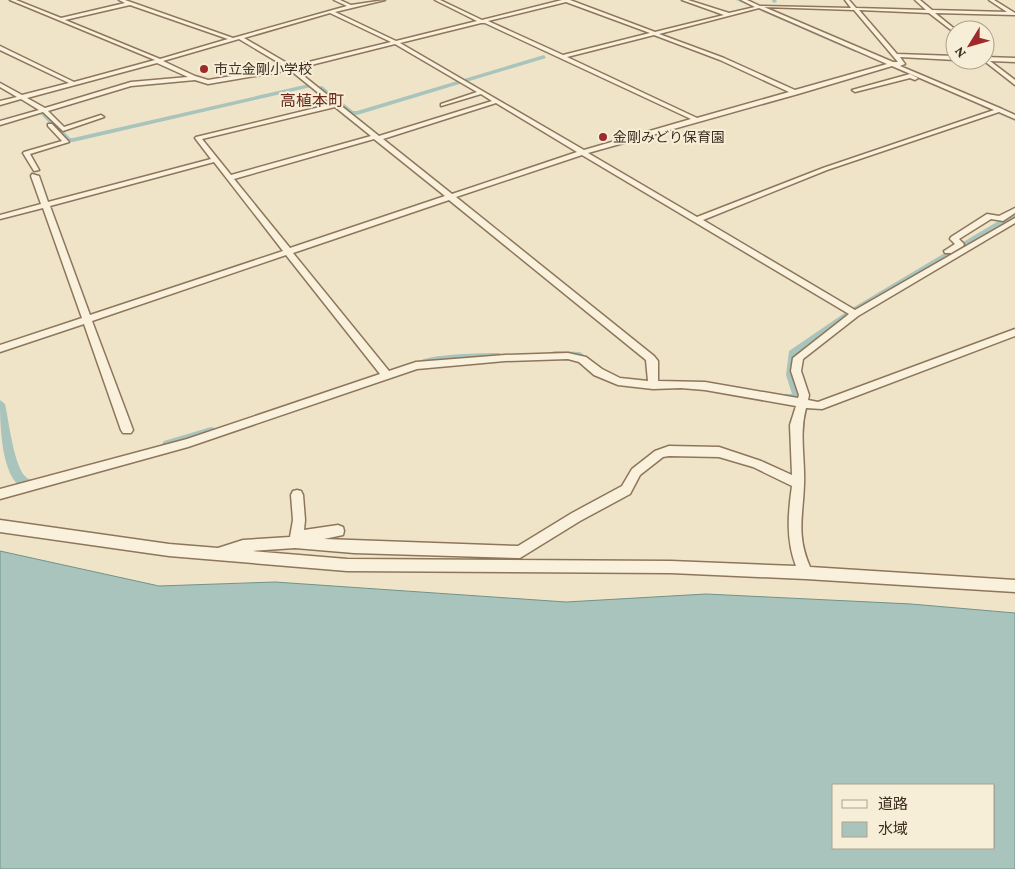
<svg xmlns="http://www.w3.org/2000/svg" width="1015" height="869" viewBox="0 0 1015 869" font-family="'Crimson Pro','Noto Sans JP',serif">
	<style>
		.water { fill: #a9c4bc; stroke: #6f938a; fill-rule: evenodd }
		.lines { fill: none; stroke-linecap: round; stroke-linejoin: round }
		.canal { fill: #a9c4bc; fill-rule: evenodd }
		.minor-casing { stroke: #8d765c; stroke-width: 3 }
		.minor { fill: #faf1dc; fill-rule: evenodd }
		.poi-dot { fill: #9e2a2b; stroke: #f7eed8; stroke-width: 2 }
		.labels { text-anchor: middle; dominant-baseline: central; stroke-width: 4; stroke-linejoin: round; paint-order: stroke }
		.far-poi-label { font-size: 14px; fill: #3d2e20; stroke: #f7eed8; text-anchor: start }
		.far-quarter-label { font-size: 16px; fill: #6b2e1e; stroke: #f7eed8 }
	</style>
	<rect width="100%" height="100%" fill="#f0e4c8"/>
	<!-- water -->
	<path class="water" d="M0 551 159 586 275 582 566 602 706 594 911 604 1015 613V869H0ZM834 785H994V848H834Z"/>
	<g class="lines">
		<!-- canal -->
		<path class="canal" d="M736 0H742L860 51 855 52Z
			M772 0H776L777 2 773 3Z
			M544 55 546 58 357 115 349 114 317 87 322 86 353 111H357Z
			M309 84 311 87 73 142 66 141 39 112 27 104 32 103 43 110 70 138H73Z
			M984 104 1015 117V121L982 107 981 106Z
			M1012 213H1015V218L853 315 798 354 796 375 803 398 797 403 779 400 778 397 779 394H792L786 375 789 351 849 310Z
			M555 351 580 352 596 364 591 367 574 357 551 356 550 354 551 352Z
			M499 353 504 356 503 358 423 365 418 362C426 354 485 353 499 353Z
			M0 400 5 404C9 421 14 469 27 478 32 481 37 478 42 480L44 483 42 486C39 488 34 490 31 490 0 489 0 421 0 400Z
			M211 427 215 428 217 431 215 434 168 448 164 447 162 444 164 441Z"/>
		<defs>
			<path id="minor" d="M10 0H16L61 18 125 3 119 0H125L233 38 347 6 334 0H340L351 5 385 0 335 12 396 41 477 21 435 0H440L482 20 562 0H570L655 32 724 15 682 0H688L729 13 755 7 741 0H747L760 6 851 8 845 0H849L856 8 926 10 915 0H920L932 10 1007 12 989 0H994L1015 13V15L935 13 956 30 955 33 929 13 859 10 897 54 955 56V60L900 57 905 64 900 66 1002 109 1015 115V119L999 112 827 170 703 220 855 310 1015 218V223L858 316 803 359 801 371 809 395 808 400 818 402 1015 329V336L822 409 806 408C799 434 805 457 804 484 803 516 796 535 810 567L1015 580V592L806 579 671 573 347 571 169 556 0 532V520L169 544 218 548 243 540 290 537 293 520 291 495 293 491 297 490 301 491 303 495 305 520 304 530 338 525 343 527 344 531 343 535 324 539 518 546 572 513 622 486 632 469 655 451 669 446 719 447 761 461 792 475 790 425 796 406 705 390 681 388 653 389 618 385 594 375 579 362 568 359 505 361 417 369 188 447 0 499V489L187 439 380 374 286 255 92 321 133 430 131 433H123L121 430 84 324 0 352V345L82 318 43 208 0 219V215L41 204 31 176 32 174 39 176 48 202 211 159 195 138 196 137 332 104 290 70 208 84 195 80 131 86 48 111 64 127 101 115 104 117 63 131 43 112 0 125V121L39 110 21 99 0 105V101L17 97 0 87V83L22 95 69 83 0 50V46L74 82 155 60ZM566 2 650 33 563 55 488 21ZM130 5 228 39 160 59 65 20ZM764 7 854 10 898 62H893ZM759 8 887 64 795 90 724 58 659 34ZM330 13 391 42 292 66 244 38ZM481 23H485L691 119 584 150 400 43ZM654 35 720 60 789 92 697 118 567 57ZM239 39 286 67 208 80 195 76 163 61ZM395 44 477 92 441 104V106L481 94 492 101 379 136 295 69ZM157 63 188 77 131 82 45 108 27 98ZM892 66 994 110 823 168 697 217 588 153 798 94ZM496 103 577 152 452 194 383 139ZM335 107 371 136 231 175 202 139ZM374 139 445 196 290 248 234 179ZM582 155 849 314 793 358 791 371 799 395 798 398 705 382 658 381V361L654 356 456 197ZM214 162 283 251 90 315 50 206ZM449 200 646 360 648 381 620 378 602 369 586 357 568 353 505 355 416 362 389 371 293 253ZM669 456 719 457 753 467 792 486C788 514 786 540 796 566L671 561 347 559 252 551 295 548 354 553 520 558 580 521 630 494 640 475 663 457Z
				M985 57 1015 58V62L990 61 1015 80V85L983 60H985Z
				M910 74 918 78 915 80 910 78 855 92 852 90Z
				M48 124H52L69 142 30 154 39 170 34 171 23 153 24 152 62 141 48 126Z
				M1015 208V213L1003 221 991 219 959 239 964 244 963 246 951 253H945L944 251 955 244 950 239 951 237 987 214 999 216Z"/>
		</defs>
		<!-- minor casing -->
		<use href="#minor" class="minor-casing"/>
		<!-- minor -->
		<use href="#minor" class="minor"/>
	</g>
	<!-- markers -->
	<g class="poi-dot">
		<circle cx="204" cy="69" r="5"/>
		<circle cx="603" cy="137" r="5"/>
	</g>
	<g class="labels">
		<!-- far-poi labels -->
		<g class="far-poi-label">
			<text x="214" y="69">市立金剛小学校</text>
			<text x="613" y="137">金剛みどり保育園</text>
		</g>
		<!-- far-quarter labels -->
		<g class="far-quarter-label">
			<text x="312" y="100">高植本町</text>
		</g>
	</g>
	<!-- legend -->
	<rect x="832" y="784" width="162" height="65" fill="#f7eed8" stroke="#ada18e"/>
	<rect x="842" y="800" width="25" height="8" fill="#faf1dc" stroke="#ada18e"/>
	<text x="878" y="809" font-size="15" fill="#3d2e20">道路</text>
	<rect x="842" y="822" width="25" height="15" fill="#a9c4bc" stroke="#ada18e"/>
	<text x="878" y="834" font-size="15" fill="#3d2e20">水域</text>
	<!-- north arrow -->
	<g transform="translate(970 45) rotate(233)"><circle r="24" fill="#f7eed8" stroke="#ada18e"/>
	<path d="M0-4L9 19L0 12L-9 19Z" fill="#9e2a2b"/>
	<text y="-8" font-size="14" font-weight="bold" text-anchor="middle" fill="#3d2e20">N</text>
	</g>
</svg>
